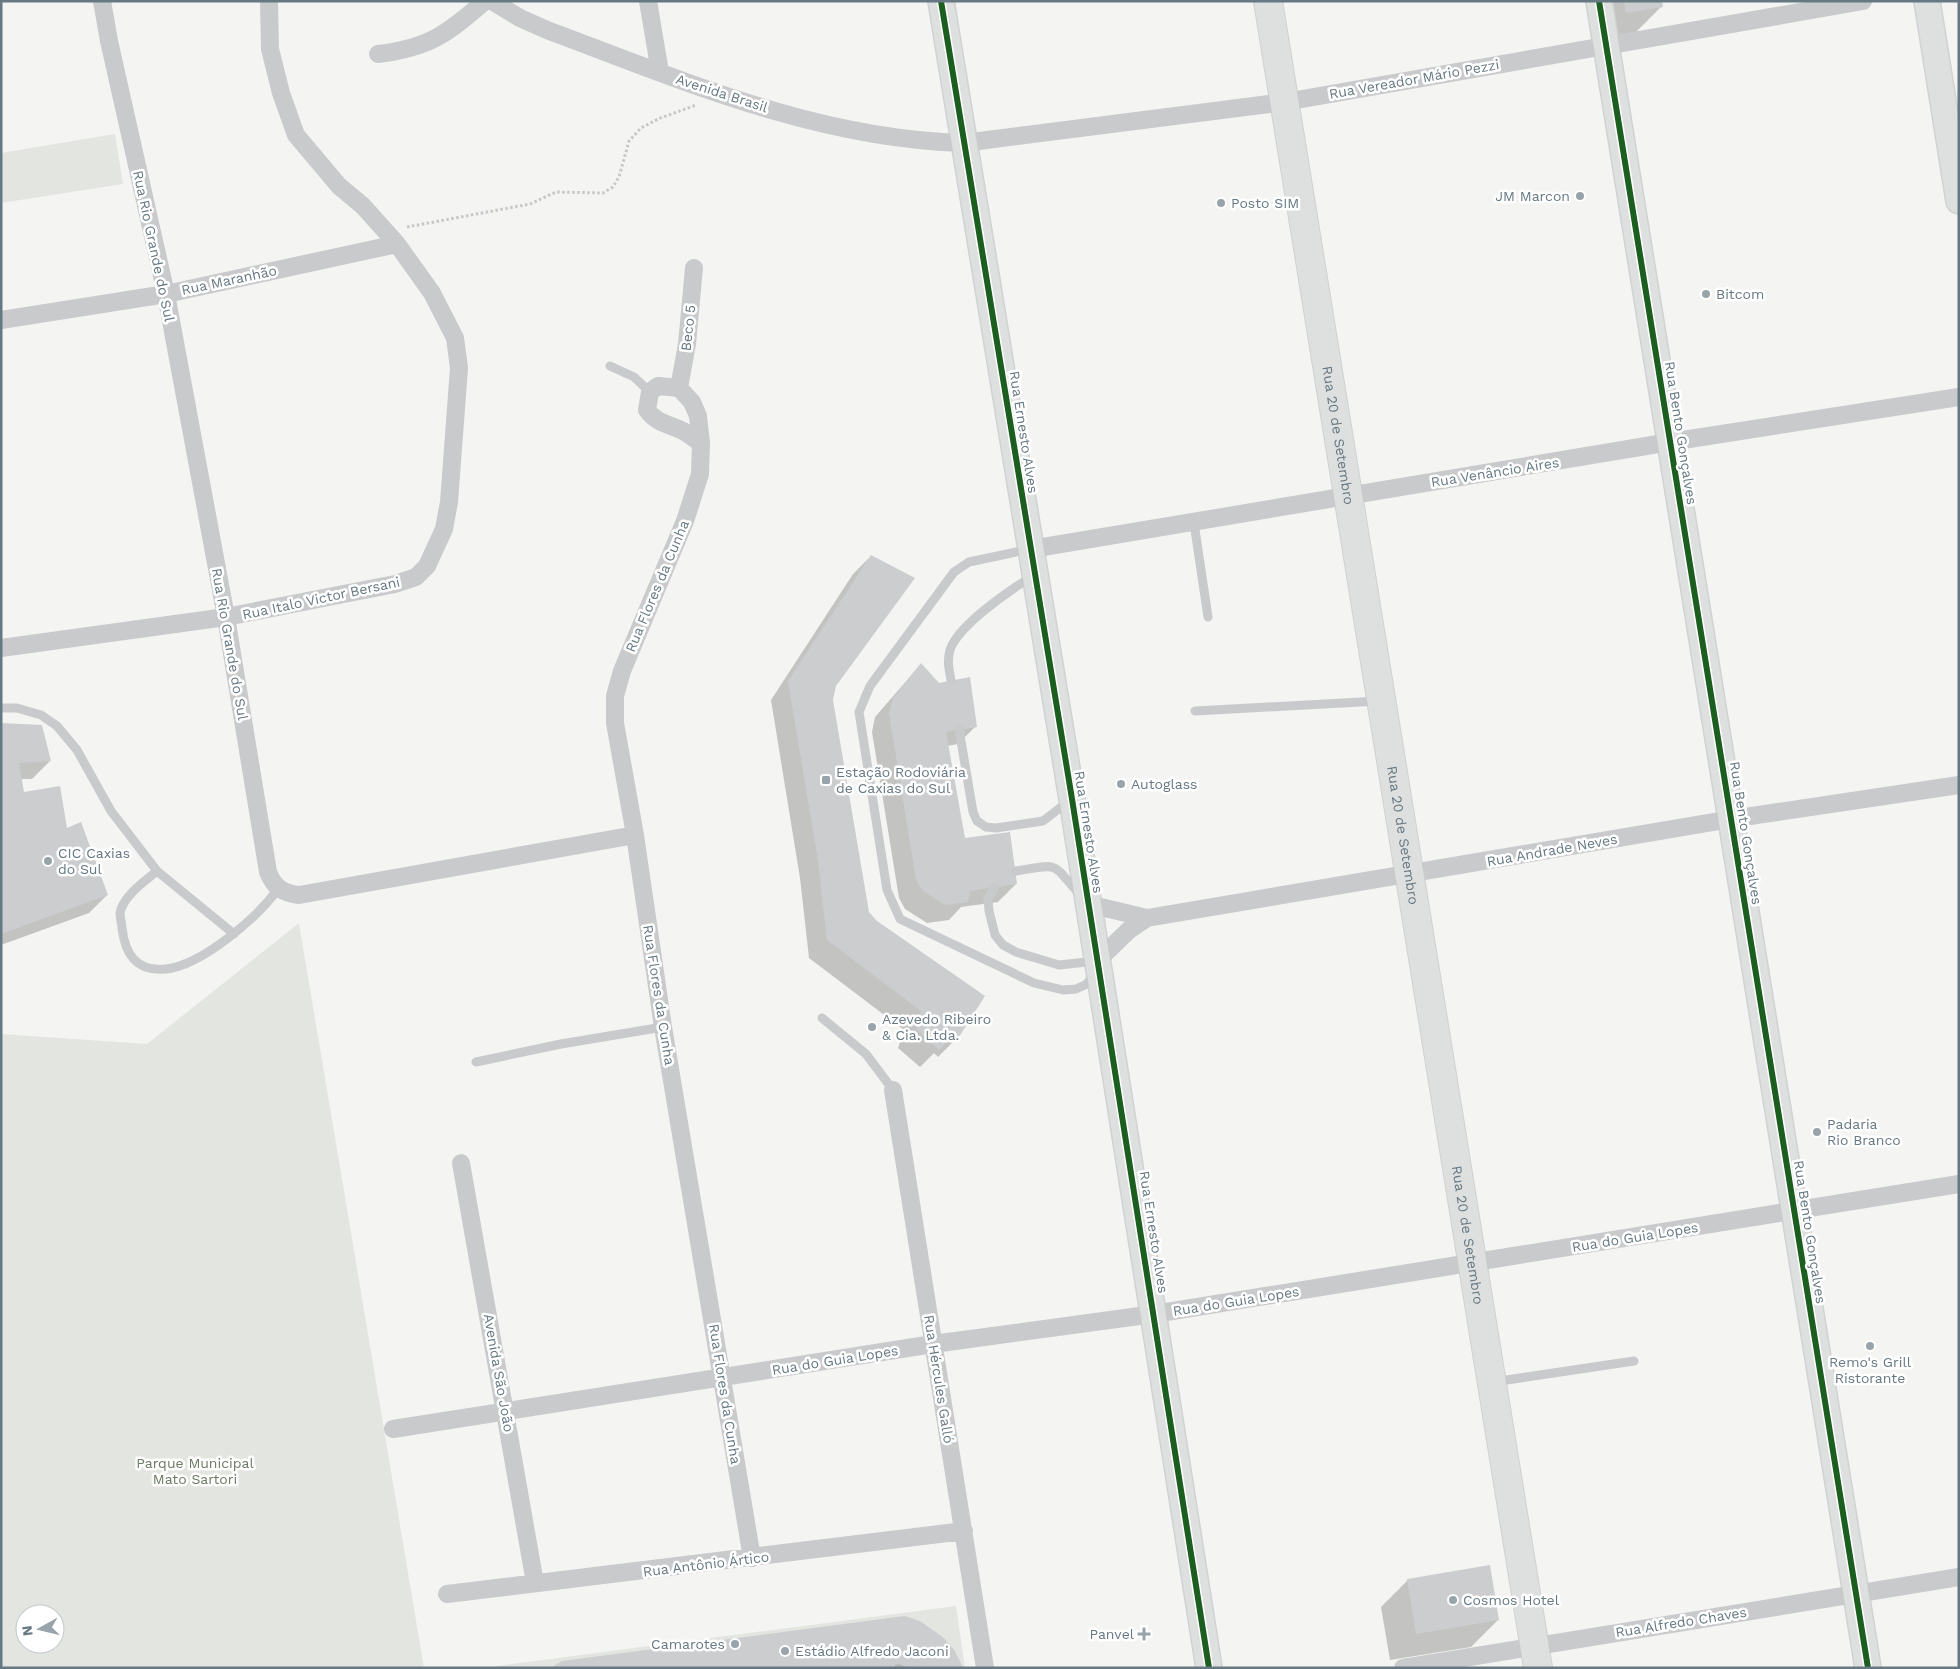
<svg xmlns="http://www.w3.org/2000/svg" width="1960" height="1669" viewBox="0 0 1960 1669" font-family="'Work Sans',sans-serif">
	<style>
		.green { fill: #e3e6e0; fill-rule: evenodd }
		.shadow { fill: #0003 }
		.building { fill: #cbcdce }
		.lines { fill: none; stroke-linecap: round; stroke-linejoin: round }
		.secondary-casing { stroke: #d1d2d3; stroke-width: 28 }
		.primary-casing { stroke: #d0d1d1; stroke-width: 30 }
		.path { stroke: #c6c7c8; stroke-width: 3; stroke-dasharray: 2.5 2.5; stroke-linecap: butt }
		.lane { stroke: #c9cacb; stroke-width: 9 }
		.street { stroke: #c9cacb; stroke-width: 18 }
		.secondary { stroke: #dedfdf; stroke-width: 25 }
		.primary { stroke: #dedfdf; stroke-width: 28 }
		.cycleway-casing { stroke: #fff; stroke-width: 9 }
		.cycleway { stroke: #1b5e20; stroke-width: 6 }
		.poi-dot { fill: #98a3aa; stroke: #fff; stroke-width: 2 }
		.labels { text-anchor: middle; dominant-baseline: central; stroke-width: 5; stroke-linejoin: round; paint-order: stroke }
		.street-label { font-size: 14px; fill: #667882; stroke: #fff }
		.poi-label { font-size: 14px; fill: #667882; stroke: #fff; text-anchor: start }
		.park-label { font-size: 14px; fill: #6b7964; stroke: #fff }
	</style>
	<rect width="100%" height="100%" fill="#f4f4f3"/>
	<!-- green -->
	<path class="green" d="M115 134 123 184 1 203V153Z
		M299 923 424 1668H1V1034L147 1044ZM25 1614H55V1644H25Z
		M956 1606 965 1668H482Z"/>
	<!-- shadow -->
	<path class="shadow" d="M1593 1H1661L1662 6 1635 33 1599 39Z
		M871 556 831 700 868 912 956 1039 938 1057 934 1053 920 1067 898 1048 904 1030 809 958 800 878 771 700 853 574Z
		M921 664 976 726 958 744 947 746 964 840 1016 884 998 902 961 907 949 920 927 923 905 909 899 898 872 732 875 717Z
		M1 725 50 761 32 779H21L23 794 66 830 107 895 89 913 1 945Z
		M1408 1580 1498 1620 1471 1647 1390 1660 1381 1607Z
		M891 1618 961 1668H554Z"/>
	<!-- building -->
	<path class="building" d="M1624 1H1662L1663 7 1626 13Z
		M871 555 915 578 836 686 833 700 869 912 877 921 985 996 957 1040 952 1036 939 1050 916 1029 921 1011 827 940 818 860 788 681Z
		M921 663 939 683 970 677 977 727 946 732 965 838 1010 832 1017 884 970 891 968 902 945 905 923 891 916 880 889 713 893 698Z
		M1 723 42 725 51 761 19 763 24 792 60 786 67 828 81 822 108 895 1 934Z
		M1490 1565 1499 1620 1416 1634 1407 1579Z
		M905 1616 920 1621 944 1638 955 1651 963 1668H909L899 1664 895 1665 896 1668H551L562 1661Z"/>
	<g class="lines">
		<defs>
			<path id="secondary" d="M941 1 1072 799 1209 1668
				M1599 1 1868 1668
				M1927 1 1959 201"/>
			<g id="primary">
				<path id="s1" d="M1268 1 1538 1668"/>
			</g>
		</defs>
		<!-- secondary casing -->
		<use href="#secondary" class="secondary-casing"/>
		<!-- primary casing -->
		<use href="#primary" class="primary-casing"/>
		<!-- path -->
		<path class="path" d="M407 227 530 204 556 192 603 193 613 187 619 177 629 141 641 128 658 119 696 105"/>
		<!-- lane -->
		<path class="lane" d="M610 366 634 377 650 392
			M1194 523 1208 617
			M1030 549 969 562 954 572 870 686 859 712 887 890 900 919 1034 983 1063 990 1076 989 1087 984 1094 973
			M951 680C949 670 947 660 950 650 958 625 1012 589 1034 575
			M1 708H17L41 715 57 726 77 750 111 811 157 871 234 934
			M1195 711 1379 701
			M959 729 973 812 977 821 986 827 996 828 1043 821 1069 801
			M157 871C145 881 123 896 120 913 120 918 122 924 122 928 125 954 136 972 166 969 202 965 257 918 278 889
			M1016 871C1062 863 1051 863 1081 896
			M994 888 988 899 989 911 995 935 1003 945 1016 952 1059 965 1096 961
			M822 1018 866 1054 893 1090
			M476 1062 561 1044 663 1027
			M1493 1382 1634 1361"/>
		<!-- street -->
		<path class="street" d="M102 1 109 41 166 294 226 617 268 872C274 887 282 893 299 895L635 835
			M492 1 520 18 547 30C681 80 817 139 963 143L1285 102 1863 1
			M648 1 660 72
			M378 54C429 48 447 34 485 1
			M1 320 166 294 397 244
			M679 388 687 344 694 268
			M701 443C694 439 688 433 681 430 668 424 656 423 647 410L650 392 658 386 679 388 692 402 698 416 701 443 700 474 685 521 622 671 615 696V723L635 835 663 1027 752 1558
			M1031 549 1670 442 1959 397
			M1 648 226 617 395 584 416 577 427 566 444 529 449 502 459 368 455 338 432 293 397 244 363 206 339 186 296 135 281 93 270 49 269 1
			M1088 904 1147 918
			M1097 961 1129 930 1147 918 1731 819 1959 785
			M893 1090 985 1668
			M461 1163 535 1583
			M393 1429 933 1344 1154 1314 1959 1184
			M447 1594 964 1531
			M1403 1668 1959 1577"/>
		<!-- secondary -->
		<use href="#secondary" class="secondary"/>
		<!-- primary -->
		<use href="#primary" class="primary"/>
		<defs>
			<path id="cycleway" d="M941 1 1072 799 1209 1668
				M1599 1 1868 1668"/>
		</defs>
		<!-- cycleway casing -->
		<use href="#cycleway" class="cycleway-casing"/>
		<!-- cycleway -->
		<use href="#cycleway" class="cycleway"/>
	</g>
	<!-- markers -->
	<g class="poi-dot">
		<circle cx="1580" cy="196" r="5"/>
		<circle cx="1221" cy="203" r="5"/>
		<circle cx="1706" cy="294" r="5"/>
		<rect x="821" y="775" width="10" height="10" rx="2.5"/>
		<circle cx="1121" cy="784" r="5"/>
		<circle cx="48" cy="861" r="5"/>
		<circle cx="872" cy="1027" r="5"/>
		<circle cx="1817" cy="1132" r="5"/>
		<circle cx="1870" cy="1346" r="5"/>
		<circle cx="1453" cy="1600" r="5"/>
		<path d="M1141.5 1626.5h5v5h5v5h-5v5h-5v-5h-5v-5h5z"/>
		<circle cx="735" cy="1644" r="5"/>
		<circle cx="785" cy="1651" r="5"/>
	</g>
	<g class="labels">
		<!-- street labels -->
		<g class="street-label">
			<text transform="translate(1414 79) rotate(-10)">Rua Vereador Mário Pezzi</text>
			<text transform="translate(722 93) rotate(18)">Avenida Brasil</text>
			<text transform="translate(154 246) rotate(78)">Rua Rio Grande do Sul</text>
			<text transform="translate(229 280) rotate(-12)">Rua Maranhão</text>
			<text transform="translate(688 328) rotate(-84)">Beco 5</text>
			<text transform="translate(1024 432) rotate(81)">Rua Ernesto Alves</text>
			<text transform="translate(1681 433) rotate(81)">Rua Bento Gonçalves</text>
			<text stroke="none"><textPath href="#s1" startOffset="440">Rua 20 de Setembro</textPath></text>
			<text transform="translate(1495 472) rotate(-9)">Rua Venâncio Aires</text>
			<text transform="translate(657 586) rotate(-67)">Rua Flores da Cunha</text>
			<text transform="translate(321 598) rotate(-12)">Rua Italo Victor Bersani</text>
			<text transform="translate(230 644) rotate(80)">Rua Rio Grande do Sul</text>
			<text transform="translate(1089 832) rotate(81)">Rua Ernesto Alves</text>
			<text transform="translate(1746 833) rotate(81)">Rua Bento Gonçalves</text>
			<text stroke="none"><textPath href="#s1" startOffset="845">Rua 20 de Setembro</textPath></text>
			<text transform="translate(1552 850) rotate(-10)">Rua Andrade Neves</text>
			<text transform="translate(659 995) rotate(81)">Rua Flores da Cunha</text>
			<text transform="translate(1154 1232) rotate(81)">Rua Ernesto Alves</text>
			<text transform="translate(1810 1232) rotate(81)">Rua Bento Gonçalves</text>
			<text stroke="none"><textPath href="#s1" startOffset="1250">Rua 20 de Setembro</textPath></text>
			<text transform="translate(1635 1237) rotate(-9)">Rua do Guia Lopes</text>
			<text transform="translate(1236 1301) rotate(-9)">Rua do Guia Lopes</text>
			<text transform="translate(835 1360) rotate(-9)">Rua do Guia Lopes</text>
			<text transform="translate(499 1373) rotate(80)">Avenida São João</text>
			<text transform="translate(939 1379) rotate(81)">Rua Hércules Galló</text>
			<text transform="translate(725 1394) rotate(81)">Rua Flores da Cunha</text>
			<text transform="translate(706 1564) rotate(-7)">Rua Antônio Ártico</text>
			<text transform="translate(1681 1622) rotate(-9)">Rua Alfredo Chaves</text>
		</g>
		<!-- poi labels -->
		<g class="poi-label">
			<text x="1570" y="196" text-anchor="end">JM Marcon</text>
			<text x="1231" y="203">Posto SIM</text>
			<text x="1716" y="294">Bitcom</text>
			<text x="836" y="772">Estação Rodoviária<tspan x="836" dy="16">de Caxias do Sul</tspan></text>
			<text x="1131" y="784">Autoglass</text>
			<text x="58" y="853">CIC Caxias<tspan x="58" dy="16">do Sul</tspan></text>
			<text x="882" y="1019">Azevedo Ribeiro<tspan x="882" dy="16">&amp; Cia. Ltda.</tspan></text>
			<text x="1827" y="1124">Padaria<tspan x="1827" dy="16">Rio Branco</tspan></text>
			<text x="1870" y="1362" text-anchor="middle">Remo's Grill<tspan x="1870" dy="16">Ristorante</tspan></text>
			<text x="1463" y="1600">Cosmos Hotel</text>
			<text x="1134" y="1634" text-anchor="end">Panvel</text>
			<text x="725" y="1644" text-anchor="end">Camarotes</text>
			<text x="795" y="1651">Estádio Alfredo Jaconi</text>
		</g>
		<!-- park labels -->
		<g class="park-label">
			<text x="195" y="1463">Parque Municipal<tspan x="195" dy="16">Mato Sartori</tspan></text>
		</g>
	</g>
	<!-- border -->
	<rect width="1960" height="1669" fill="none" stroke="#667882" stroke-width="5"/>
	<!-- north arrow -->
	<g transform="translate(40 1629) rotate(262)"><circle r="24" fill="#ffffff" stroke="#c2c9cd"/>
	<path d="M0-4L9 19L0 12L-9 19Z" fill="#98a3aa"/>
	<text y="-8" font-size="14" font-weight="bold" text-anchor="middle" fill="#667882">N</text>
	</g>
</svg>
